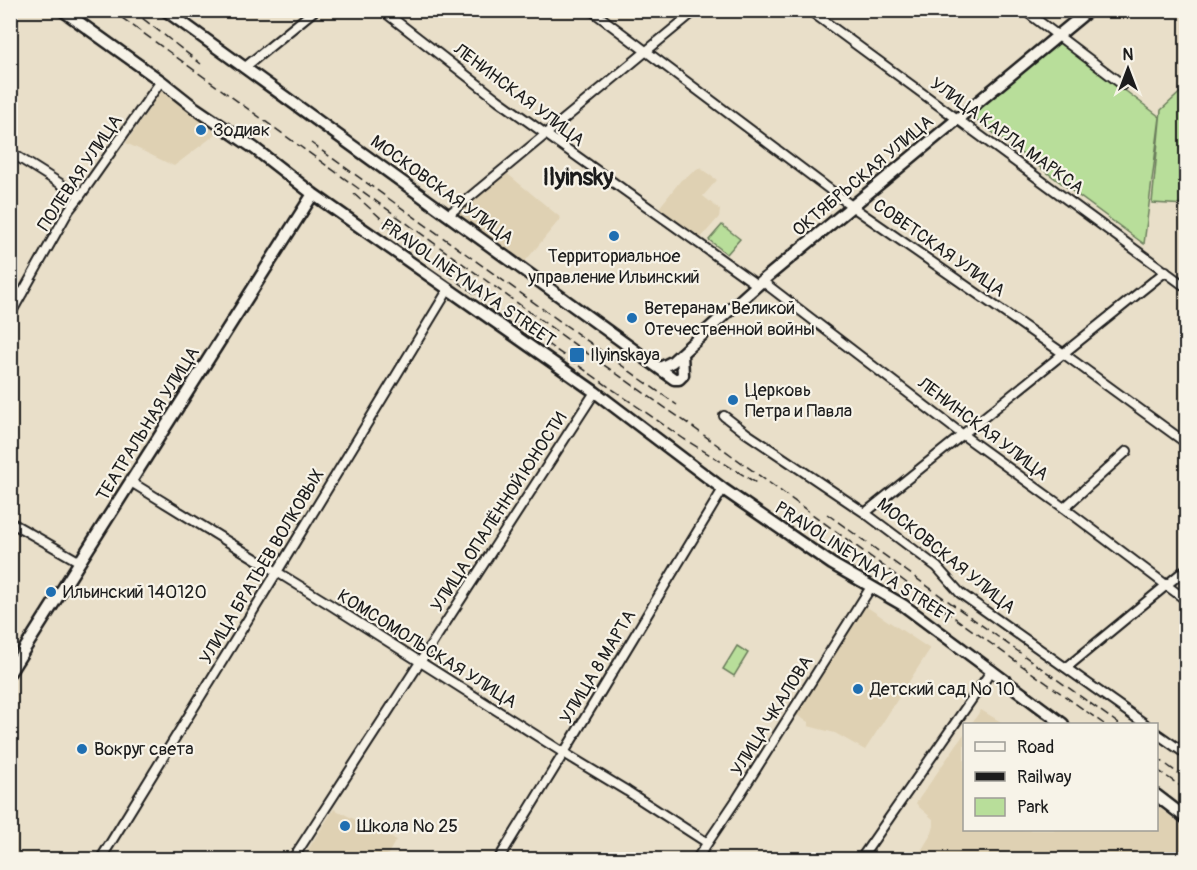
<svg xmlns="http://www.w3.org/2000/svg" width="1197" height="870" viewBox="0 0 1197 870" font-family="Pangolin,sans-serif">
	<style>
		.built { fill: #dfd1b3 }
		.green { fill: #b8de9a; stroke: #6a7d5b; stroke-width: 1.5 }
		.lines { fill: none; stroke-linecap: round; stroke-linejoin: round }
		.street-casing { stroke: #1c1c1c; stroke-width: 12 }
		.secondary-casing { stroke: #1c1c1c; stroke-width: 15 }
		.street { stroke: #f7f3e8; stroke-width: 8 }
		.secondary { stroke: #f7f3e8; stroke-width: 10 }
		.rail { stroke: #1c1c1c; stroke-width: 1.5; stroke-dasharray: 9 4.5; stroke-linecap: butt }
		.poi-dot { fill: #1f6fb2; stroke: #f7f3e8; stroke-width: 2 }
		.labels { text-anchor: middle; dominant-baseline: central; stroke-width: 4.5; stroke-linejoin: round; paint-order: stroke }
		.street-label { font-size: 18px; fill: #1c1c1c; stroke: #f7f3e8 }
		.poi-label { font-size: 18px; fill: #1c1c1c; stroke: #f7f3e8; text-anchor: start }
		.district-label { font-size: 24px; font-weight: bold; fill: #1c1c1c; stroke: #f7f3e8 }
	</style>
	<rect width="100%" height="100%" fill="#e9dfc9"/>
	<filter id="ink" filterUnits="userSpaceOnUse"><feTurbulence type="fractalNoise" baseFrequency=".0167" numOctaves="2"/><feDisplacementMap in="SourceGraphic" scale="12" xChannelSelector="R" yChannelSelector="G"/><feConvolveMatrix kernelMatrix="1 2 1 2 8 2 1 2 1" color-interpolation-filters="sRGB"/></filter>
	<g filter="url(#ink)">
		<!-- built -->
		<path class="built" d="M161 91 220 131 174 166 126 143Z
			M700 168 717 180 703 196 720 210 719 217 700 239 659 208 681 180Z
			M504 171 561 218 523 264 453 213Z
			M864 605 930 649 865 750 835 733 808 726V722L795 714Z
			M981 710 1001 722 999 724H971Z
			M964 734V830H1156L1157 806 1186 828V859H916L932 833 934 826V820L919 807 916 803Z
			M334 809 396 840 385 859 301 860Z"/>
		<!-- green -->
		<path class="green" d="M1060 41 1160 117 1144 244 969 115Z
			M1186 87V205L1152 203 1161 110Z
			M722 225 740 239 727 254 709 240Z
			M737 646 748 653 734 676 723 669Z"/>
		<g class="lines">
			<defs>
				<path id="street" d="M382 10 498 100 757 285
					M591 10 857 210 1064 354 1186 443
					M809 10 1186 287
					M1024 10 1123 85
					M244 68 315 10
					M10 152 80 196
					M448 215 696 10
					M762 281 963 435 1064 508 1186 600
					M10 288 22 294
					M10 315 69 210 80 196 161 81
					M724 416 746 433 865 513 937 567 960 593 1145 724
					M131 482 329 604 564 753 627 791 706 842
					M1064 508 1127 451
					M865 513 1166 271
					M10 522 80 562
					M1066 668 1186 569
					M1156 733 1186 754
					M100 860 277 572 448 290
					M292 860 595 392
					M498 860 565 751 723 489
					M696 860 737 799 871 587
					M860 860 992 670"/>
				<path id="secondary" d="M62 10 161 81 195 108 254 148 313 194 595 392 723 489 832 564 903 605 1063 724
					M165 10 674 379H679L683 375 682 354
					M660 368 672 362 762 281 1089 10
					M10 672 313 194
					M1156 795 1186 818"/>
			</defs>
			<!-- street casing -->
			<use href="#street" class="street-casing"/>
			<!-- secondary casing -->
			<use href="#secondary" class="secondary-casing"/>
			<!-- street -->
			<use href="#street" class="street"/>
			<!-- secondary -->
			<use href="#secondary" class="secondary"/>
			<!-- rail -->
			<path class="rail" d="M111 10 581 349 690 425 941 608 1104 724
				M132 10 201 64
				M311 143 677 405
				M354 194 394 230 461 284 684 439 758 484
				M827 514 1119 724
				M1156 757 1186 779
				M1156 769 1186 790"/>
		</g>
	</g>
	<!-- markers -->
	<g class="poi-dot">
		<circle cx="201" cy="130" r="6"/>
		<circle cx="614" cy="236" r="6"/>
		<circle cx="632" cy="318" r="6"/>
		<rect x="569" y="347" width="16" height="16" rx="3"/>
		<circle cx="733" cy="400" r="6"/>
		<circle cx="51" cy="592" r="6"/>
		<circle cx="858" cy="689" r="6"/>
		<circle cx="82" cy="749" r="6"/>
		<circle cx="345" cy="826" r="6"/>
	</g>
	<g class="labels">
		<!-- street labels -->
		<g class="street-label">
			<text transform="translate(519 95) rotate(37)">ЛЕНИНСКАЯ УЛИЦА</text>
			<text transform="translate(1007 136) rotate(36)">УЛИЦА КАРЛА МАРКСА</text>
			<text transform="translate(80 173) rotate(-56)">ПОЛЕВАЯ УЛИЦА</text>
			<text transform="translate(863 176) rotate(-40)">ОКТЯБРЬСКАЯ УЛИЦА</text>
			<text transform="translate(442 190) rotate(36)">МОСКОВСКАЯ УЛИЦА</text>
			<text transform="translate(939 248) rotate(35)">СОВЕТСКАЯ УЛИЦА</text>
			<text transform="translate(468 283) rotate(35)">PRAVOLINEYNAYA STREET</text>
			<text transform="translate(148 424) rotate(-58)">ТЕАТРАЛЬНАЯ УЛИЦА</text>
			<text transform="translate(983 429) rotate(37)">ЛЕНИНСКАЯ УЛИЦА</text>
			<text transform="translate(499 512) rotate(-57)">УЛИЦА ОПАЛЁННОЙ ЮНОСТИ</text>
			<text transform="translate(946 556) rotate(39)">МОСКОВСКАЯ УЛИЦА</text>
			<text transform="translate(864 563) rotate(33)">PRAVOLINEYNAYA STREET</text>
			<text transform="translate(262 567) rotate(-59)">УЛИЦА БРАТЬЕВ ВОЛКОВЫХ</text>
			<text transform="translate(427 649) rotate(32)">КОМСОМОЛЬСКАЯ УЛИЦА</text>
			<text transform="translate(598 667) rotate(-59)">УЛИЦА 8 МАРТА</text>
			<text transform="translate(772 716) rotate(-58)">УЛИЦА ЧКАЛОВА</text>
		</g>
		<!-- poi labels -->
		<g class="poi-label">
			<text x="213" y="130">Зодиак</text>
			<text x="614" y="256" text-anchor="middle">Территориальное<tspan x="614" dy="21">управление Ильинский</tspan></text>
			<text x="644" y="308">Ветеранам Великой<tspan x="644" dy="21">Отечественной войны</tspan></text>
			<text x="590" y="355">Ilyinskaya</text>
			<text x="745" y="390">Церковь<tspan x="745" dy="21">Петра и Павла</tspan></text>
			<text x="63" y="592">Ильинский 140120</text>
			<text x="870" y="689">Детский сад № 10</text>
			<text x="94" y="749">Вокруг света</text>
			<text x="357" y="826">Школа № 25</text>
		</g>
		<!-- district labels -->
		<g class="district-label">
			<text x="578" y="177">Ilyinsky</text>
		</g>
	</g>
	<!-- margin -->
	<rect width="1197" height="870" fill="none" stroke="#f7f3e8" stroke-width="36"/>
	<rect x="18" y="18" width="1161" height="834" fill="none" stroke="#1c1c1c" stroke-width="2" filter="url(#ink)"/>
	<!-- legend -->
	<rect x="963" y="723" width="195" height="108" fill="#f7f3e8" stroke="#9f9d96" stroke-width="1.5"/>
	<rect x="975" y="742" width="30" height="9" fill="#f7f3e8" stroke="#9f9d96" stroke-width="1.5"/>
	<text x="1017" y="753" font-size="18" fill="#1c1c1c">Road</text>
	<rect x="975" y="772" width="30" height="9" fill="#1c1c1c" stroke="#9f9d96" stroke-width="1.5"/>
	<text x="1017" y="783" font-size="18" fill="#1c1c1c">Railway</text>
	<rect x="975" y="798" width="30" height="18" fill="#b8de9a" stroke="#9f9d96" stroke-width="1.5"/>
	<text x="1017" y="813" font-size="18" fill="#1c1c1c">Park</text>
	<!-- north arrow -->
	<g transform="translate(1128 69)" stroke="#f7f3e8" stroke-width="4.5" paint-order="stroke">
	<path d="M0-4.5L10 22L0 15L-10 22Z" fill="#1c1c1c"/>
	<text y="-9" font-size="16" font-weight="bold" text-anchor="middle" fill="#1c1c1c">N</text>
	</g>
</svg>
